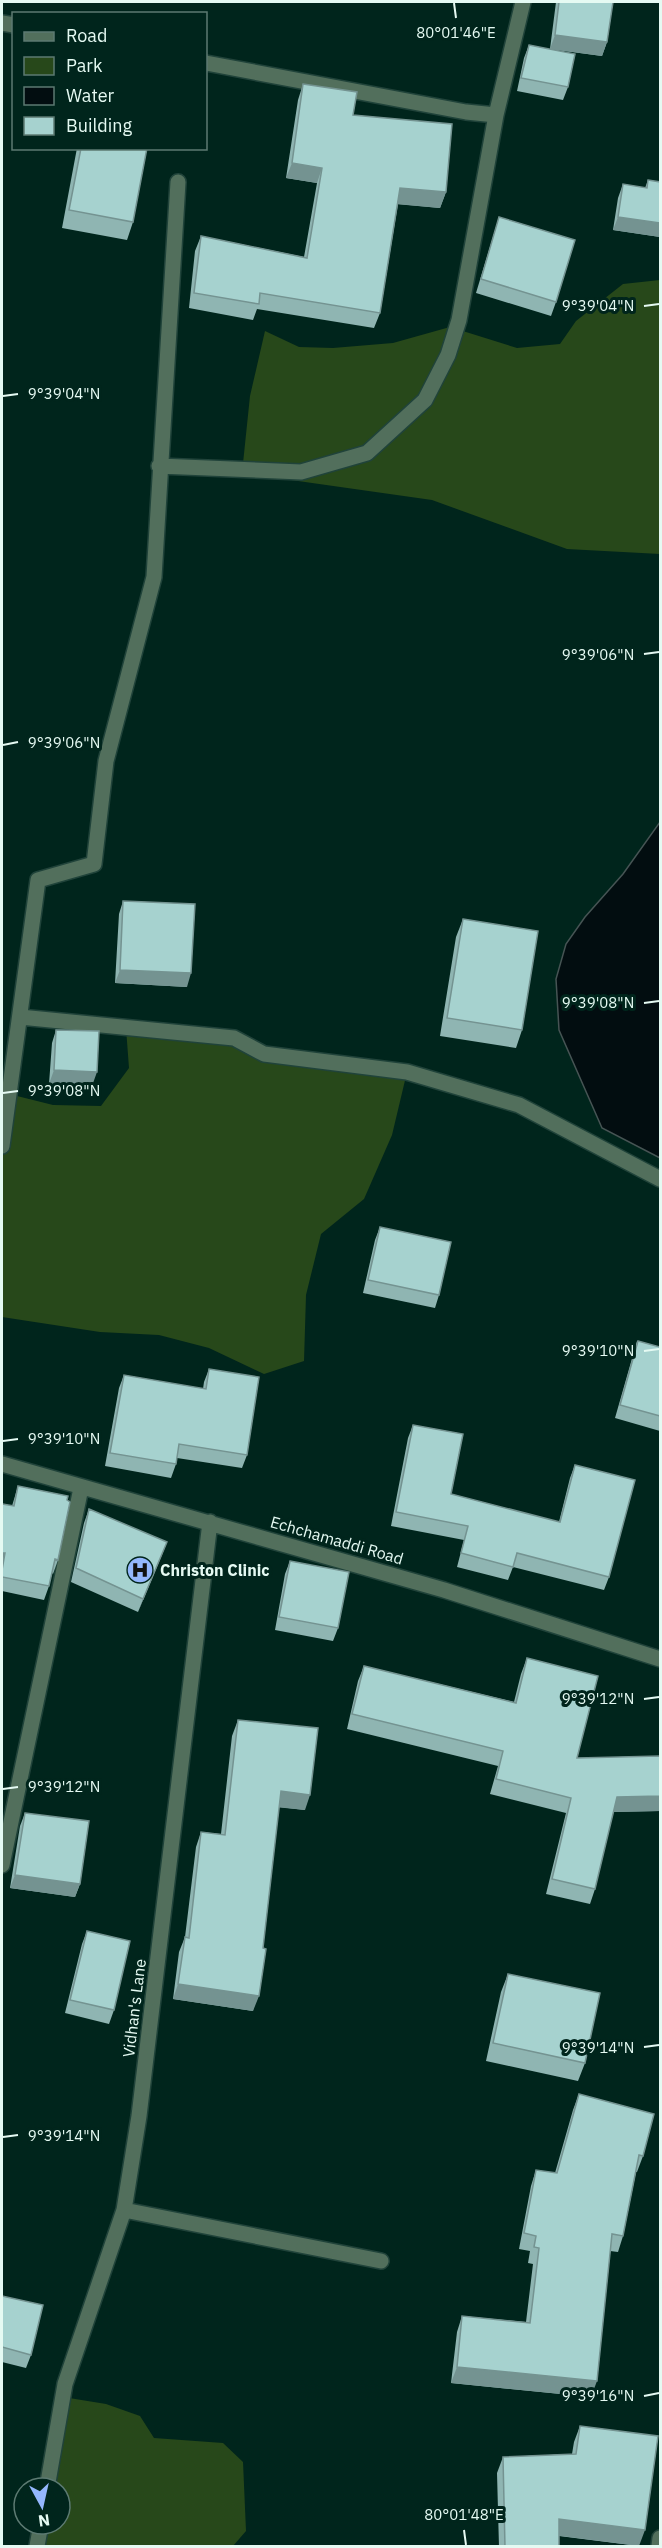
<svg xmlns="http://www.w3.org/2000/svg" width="662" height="2548" viewBox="0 0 662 2548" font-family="'IBM Plex Sans',sans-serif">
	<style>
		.green { fill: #27481a }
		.water { fill: #020d10; stroke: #465454; stroke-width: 1.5 }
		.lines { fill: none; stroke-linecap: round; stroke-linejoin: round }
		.minor-casing { stroke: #20433a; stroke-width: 18 }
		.minor { stroke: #526f5c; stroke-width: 15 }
		.wall { fill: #8fb5b2 }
		.shaded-wall { fill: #749391 }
		.building { fill: #a6d2cf; stroke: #749391; stroke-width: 1.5 }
		.ticks { fill: none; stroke: #e5faf3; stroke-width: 2 }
		.labels { text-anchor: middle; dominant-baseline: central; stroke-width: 6; stroke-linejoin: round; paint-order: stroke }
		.street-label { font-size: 16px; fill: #e5faf3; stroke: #00251c }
		.poi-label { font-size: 16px; font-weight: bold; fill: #e5faf3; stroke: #00251c; text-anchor: start }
		.ticks-label { font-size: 15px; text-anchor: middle; fill: #e5faf3; stroke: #00251c; stroke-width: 6; stroke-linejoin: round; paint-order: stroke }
	</style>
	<rect width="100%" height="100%" fill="#00251c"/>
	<!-- green -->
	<path class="green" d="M660 280V554L567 549 432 500 242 473 250 396 265 331 299 347 333 348 393 343 450 327 517 348 560 344 576 321 623 284Z
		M126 1028 234 1038 264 1054 407 1072 392 1135 364 1199 321 1234 306 1295 304 1361 264 1374 209 1348 159 1335 100 1332 2 1317V1146L9 1094 53 1105 101 1106 129 1068Z
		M63 2397 106 2404 140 2416 154 2438 223 2443 243 2462 246 2531 233 2546H37L41 2524H60V2488H47Z"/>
	<!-- water -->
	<path class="water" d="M660 822V1158L602 1128 559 1030 556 979 566 944 585 917 623 874Z"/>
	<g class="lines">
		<defs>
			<path id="minor" d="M2 23 14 25
				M206 63 466 112 496 115
				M159 466 301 472 367 453 425 400 448 355 459 320 496 115 523 2
				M20 1017 234 1038 264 1054 407 1072 519 1105 660 1179
				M2 1146 38 880 94 864 106 761 154 577 178 182
				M2 1464 444 1590 660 1659
				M2 1865 81 1488
				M124 2210 381 2261
				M47 2488 65 2384 124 2210 139 2116 210 1522
				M37 2546 41 2524
				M659 2546 660 2538"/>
		</defs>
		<!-- minor casing -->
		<use href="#minor" class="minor-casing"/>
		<!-- minor -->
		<use href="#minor" class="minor"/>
	</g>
	<!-- wall -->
	<path class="wall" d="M556 2H613L607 42 602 56 550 49Z
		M529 45 568 87 563 100 517 91 524 58Z
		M303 84 353 115 446 192 440 208 398 204 380 313 374 328 257 309 253 320 189 308 195 251 201 236 304 257 317 183 286 178 298 100Z
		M77 148H147L133 222 127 240 62 228Z
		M648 180 660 182V237L613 230 618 198 623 184 645 188Z
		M499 217 556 302 551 316 476 293Z
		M123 901 187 987 115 983 119 914Z
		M463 919 522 1030 516 1048 440 1036 456 937Z
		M56 1030 92 1086 49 1084 52 1043Z
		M380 1227 439 1295 435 1308 363 1293 375 1240Z
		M637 1341 660 1347V1431L615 1418Z
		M209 1369 247 1455 242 1468 177 1458 176 1464 171 1478 105 1466 119 1388 124 1375 203 1389 204 1382Z
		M413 1425 451 1494 559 1522 570 1478 575 1465 609 1577 604 1590 513 1567 508 1580 457 1567 464 1540 391 1526 408 1438Z
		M18 1486 58 1560 53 1574 52 1573 49 1586 44 1600 2 1591V1504L12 1506Z
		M89 1509 167 1542 138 1612 71 1582 84 1523Z
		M290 1561 338 1628 333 1641 275 1630 285 1574Z
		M527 1658 577 1758 660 1756V1811L613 1812 595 1889 590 1904 546 1894 566 1813 490 1794 498 1766 347 1729 358 1681 364 1666 514 1702 521 1674Z
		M238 1720 305 1810 279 1807 253 2011 173 1999 179 1952 185 1937 196 1847 201 1832 221 1834 232 1736Z
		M25 1813 80 1884 75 1897 10 1888 20 1826Z
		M87 1931 114 2010 109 2024 65 2013 82 1944Z
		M508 1974 585 2063 578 2081 486 2061 501 1992Z
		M579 2094 643 2156 637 2172H636L623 2236 618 2252 610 2251 591 2397 451 2383 457 2332 462 2316 526 2322 533 2264 528 2263 530 2251 519 2249 531 2186 536 2170 555 2173 573 2110Z
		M2 2296 31 2355 26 2368 2 2362Z
		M580 2426 639 2546 559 2536V2547H499L497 2473 503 2457 572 2454 574 2442Z"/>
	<!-- shaded-wall -->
	<path class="shaded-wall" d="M555 35 607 42 602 56 550 49Z
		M292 163 322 168 317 183 286 178Z
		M400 188 446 192 440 208 395 204Z
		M618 217 660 223V237L613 230Z
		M120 970 191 973 187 987 115 983Z
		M54 1070 97 1072 92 1086 49 1084Z
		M167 1542 162 1555 138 1612 143 1599Z
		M2 1553H5L2 1563Z
		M281 1791 310 1795 305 1810 275 1807Z
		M660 1796V1811L611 1812 617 1797Z
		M15 1875 80 1884 75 1897 10 1888Z
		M178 1984 259 1996 253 2011 173 1999Z
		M457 2367 597 2381 591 2397 451 2383Z
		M559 2519 645 2530 639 2546 553 2535Z"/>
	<!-- building -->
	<path class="building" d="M559 2H613L607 42 555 35Z
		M529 45 575 54 568 87 521 78Z
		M303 84 357 92 353 115 452 124 446 192 400 188 380 313 260 293 259 304 194 293 201 236 307 258 322 168 292 163Z
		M81 148H147L133 222 69 210Z
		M648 180 660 182V223L618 217 623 184 647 188Z
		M499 217 575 240 556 302 481 279Z
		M123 901 195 904 191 973 120 970Z
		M463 919 538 931 522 1030 447 1018Z
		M56 1030 99 1031 97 1072 54 1070Z
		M380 1227 451 1242 439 1295 368 1280Z
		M638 1341 660 1347V1416L620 1405Z
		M209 1369 259 1377 247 1455 179 1444 176 1464 110 1453 124 1375 206 1389Z
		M413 1425 463 1434 451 1494 560 1522 575 1465 635 1480 609 1577 517 1553 513 1567 461 1553 468 1526 396 1512Z
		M18 1486 68 1496 67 1500 70 1502 58 1560 55 1559 49 1586 2 1577V1570L5 1553H2V1504L14 1506Z
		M89 1509 167 1542 143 1599 76 1568Z
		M290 1561 349 1572 338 1628 279 1617Z
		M527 1658 598 1676 577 1758 660 1756V1796L617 1797 595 1889 552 1879 571 1798 496 1779 503 1751 352 1714 364 1666 516 1703Z
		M238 1720 318 1728 310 1795 281 1791 263 1948 266 1949 259 1996 178 1984 185 1937 189 1938 201 1832 225 1835Z
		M25 1813 89 1821 80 1884 15 1875Z
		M87 1931 130 1941 114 2010 70 2000Z
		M508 1974 600 1993 585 2063 493 2043Z
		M579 2094 654 2114 643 2156 639 2155 623 2236 612 2234 597 2381 457 2367 462 2316 530 2323 539 2248 534 2247 536 2236 524 2233 536 2170 557 2173Z
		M2 2296 43 2305 31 2355 2 2347Z
		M580 2426 658 2436 645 2530 559 2519V2547H505L503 2457 576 2454Z"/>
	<!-- ticks -->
	<path class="ticks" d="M454 3 456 18M644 306 659 304M3 396 18 394M644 654 659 652M3 745 18 742M644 1003 659 1001M3 1093 18 1091M644 1351 659 1349M3 1441 18 1439M644 1699 659 1697M3 1789 18 1787M644 2047 659 2045M3 2137 18 2135M644 2396 659 2393M464 2530 466 2545"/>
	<!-- icons -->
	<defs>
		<symbol id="hospital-disc" viewBox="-11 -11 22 22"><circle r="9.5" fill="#94b7fd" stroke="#00251c"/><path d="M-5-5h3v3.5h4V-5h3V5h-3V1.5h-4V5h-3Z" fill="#111"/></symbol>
	</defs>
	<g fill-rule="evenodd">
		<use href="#hospital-disc" x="125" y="1555" width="30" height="30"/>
	</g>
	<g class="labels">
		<!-- street labels -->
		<g class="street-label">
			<text transform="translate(337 1540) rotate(16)">Echchamaddi Road</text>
			<text transform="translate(134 2008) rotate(-83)">Vidhan's Lane</text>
		</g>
		<!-- poi labels -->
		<g class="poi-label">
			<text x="160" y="1570">Christon Clinic</text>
		</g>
	</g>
	<g class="ticks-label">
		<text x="456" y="38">80°01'46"E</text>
		<text x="598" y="311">9°39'04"N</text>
		<text x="64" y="399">9°39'04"N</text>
		<text x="598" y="660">9°39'06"N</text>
		<text x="64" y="748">9°39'06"N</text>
		<text x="598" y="1008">9°39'08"N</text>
		<text x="64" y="1096">9°39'08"N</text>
		<text x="598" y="1356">9°39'10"N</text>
		<text x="64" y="1444">9°39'10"N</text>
		<text x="598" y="1704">9°39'12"N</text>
		<text x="64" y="1792">9°39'12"N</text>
		<text x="598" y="2053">9°39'14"N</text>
		<text x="64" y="2141">9°39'14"N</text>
		<text x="598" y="2401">9°39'16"N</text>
		<text x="464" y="2520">80°01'48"E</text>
	</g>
	<!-- border -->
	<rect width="662" height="2548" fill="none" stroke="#e5faf3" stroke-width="6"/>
	<!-- legend -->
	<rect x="12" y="12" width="195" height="138" fill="#00251c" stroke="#5c7a72" stroke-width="1.5"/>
	<rect x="24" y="32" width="30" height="9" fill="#526f5c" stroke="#5c7a72" stroke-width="1.5"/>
	<text x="66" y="42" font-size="18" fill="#e5faf3">Road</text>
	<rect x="24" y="57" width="30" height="18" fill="#27481a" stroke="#5c7a72" stroke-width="1.5"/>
	<text x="66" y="72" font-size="18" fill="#e5faf3">Park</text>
	<rect x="24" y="87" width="30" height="18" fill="#020d10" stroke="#5c7a72" stroke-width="1.5"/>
	<text x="66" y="102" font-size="18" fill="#e5faf3">Water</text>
	<rect x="24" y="117" width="30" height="18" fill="#a6d2cf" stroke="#5c7a72" stroke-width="1.5"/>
	<text x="66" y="132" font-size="18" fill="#e5faf3">Building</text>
	<!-- north arrow -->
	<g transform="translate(42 2506) rotate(172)"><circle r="28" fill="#00251c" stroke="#5c7a72" stroke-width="1.5"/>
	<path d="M0-4.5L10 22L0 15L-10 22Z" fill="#94b7fd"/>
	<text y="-9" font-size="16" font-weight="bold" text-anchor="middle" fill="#e5faf3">N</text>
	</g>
</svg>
